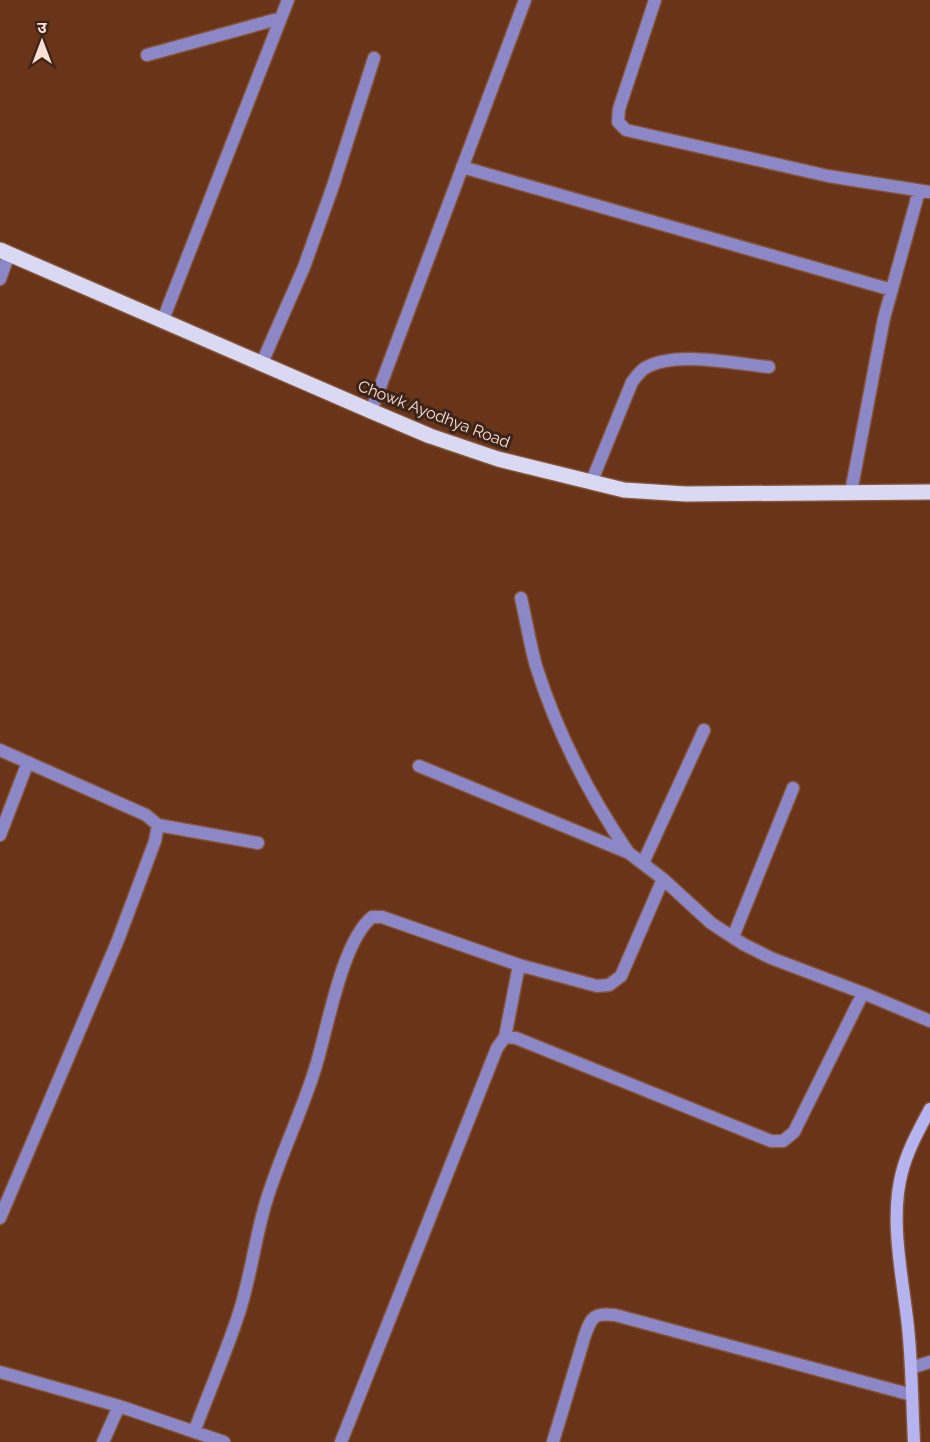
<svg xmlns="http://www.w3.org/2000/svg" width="930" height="1442" viewBox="0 0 930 1442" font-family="Raleway,'Noto Sans Devanagari',sans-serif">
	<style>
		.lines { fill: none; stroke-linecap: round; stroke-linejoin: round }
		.street-casing { stroke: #83533a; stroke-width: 15 }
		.secondary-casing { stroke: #83533a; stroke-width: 15 }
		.primary-casing { stroke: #83533a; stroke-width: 18 }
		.street { stroke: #8c88c8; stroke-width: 12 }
		.secondary { stroke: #b6b4f0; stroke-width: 12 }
		.primary { stroke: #d9d9f3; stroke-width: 15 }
		.labels { text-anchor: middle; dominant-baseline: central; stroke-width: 6; stroke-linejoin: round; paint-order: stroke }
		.street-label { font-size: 16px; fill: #fadfd3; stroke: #3d2418 }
	</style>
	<rect width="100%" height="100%" fill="#693418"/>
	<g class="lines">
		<defs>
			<path id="street" d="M655 0 619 109 618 122 626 130 828 176 930 192
				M147 55 281 18
				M462 167 892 290
				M0 279 9 254
				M162 322 288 0
				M261 365 304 267 333 186 374 58
				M371 411 525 0
				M591 483 632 382C636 377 640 371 645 368 676 350 734 364 769 367
				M851 492 884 318 919 191
				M521 598C526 620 530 644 536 666 557 732 589 795 628 852
				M0 750 146 815 158 825 155 841 118 940 0 1218
				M419 766 629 853 663 879 711 923 743 944 771 958 863 993 930 1021
				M158 825 258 843
				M0 835 28 762
				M643 863 704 730
				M733 937 793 788
				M505 1037 519 965
				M911 1368 930 1362
				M0 1372 119 1406 224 1442
				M194 1432C209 1392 226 1353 239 1313 251 1276 255 1238 266 1202 280 1156 301 1114 315 1069 328 1028 341 943 372 917H382L519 965 597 986 609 985 621 976 663 879
				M103 1442 119 1406
				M341 1442 497 1048 505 1037 516 1038 771 1141H783L794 1132 863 993
				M553 1442 585 1335C592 1316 594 1313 615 1315L912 1395"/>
			<path id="secondary" d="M914 1442C912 1404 912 1365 908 1327 903 1279 889 1220 902 1172 908 1149 919 1130 930 1109"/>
			<path id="primary" d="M0 250 371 411 430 436 498 459 624 490 686 494 930 492"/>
		</defs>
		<!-- street casing -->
		<use href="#street" class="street-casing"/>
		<!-- secondary casing -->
		<use href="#secondary" class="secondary-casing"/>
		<!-- primary casing -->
		<use href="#primary" class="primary-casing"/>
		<!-- street -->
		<use href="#street" class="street"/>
		<!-- secondary -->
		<use href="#secondary" class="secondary"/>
		<!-- primary -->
		<use href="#primary" class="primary"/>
	</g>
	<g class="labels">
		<!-- street labels -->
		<g class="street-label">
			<text transform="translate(434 414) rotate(21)">Chowk Ayodhya Road</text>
		</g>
	</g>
	<!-- north arrow -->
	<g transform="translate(42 42)" stroke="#3d2418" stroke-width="4.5" paint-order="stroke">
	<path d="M0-4.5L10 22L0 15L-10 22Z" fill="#fadfd3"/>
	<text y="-9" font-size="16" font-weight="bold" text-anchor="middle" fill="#fadfd3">उ</text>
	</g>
</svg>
